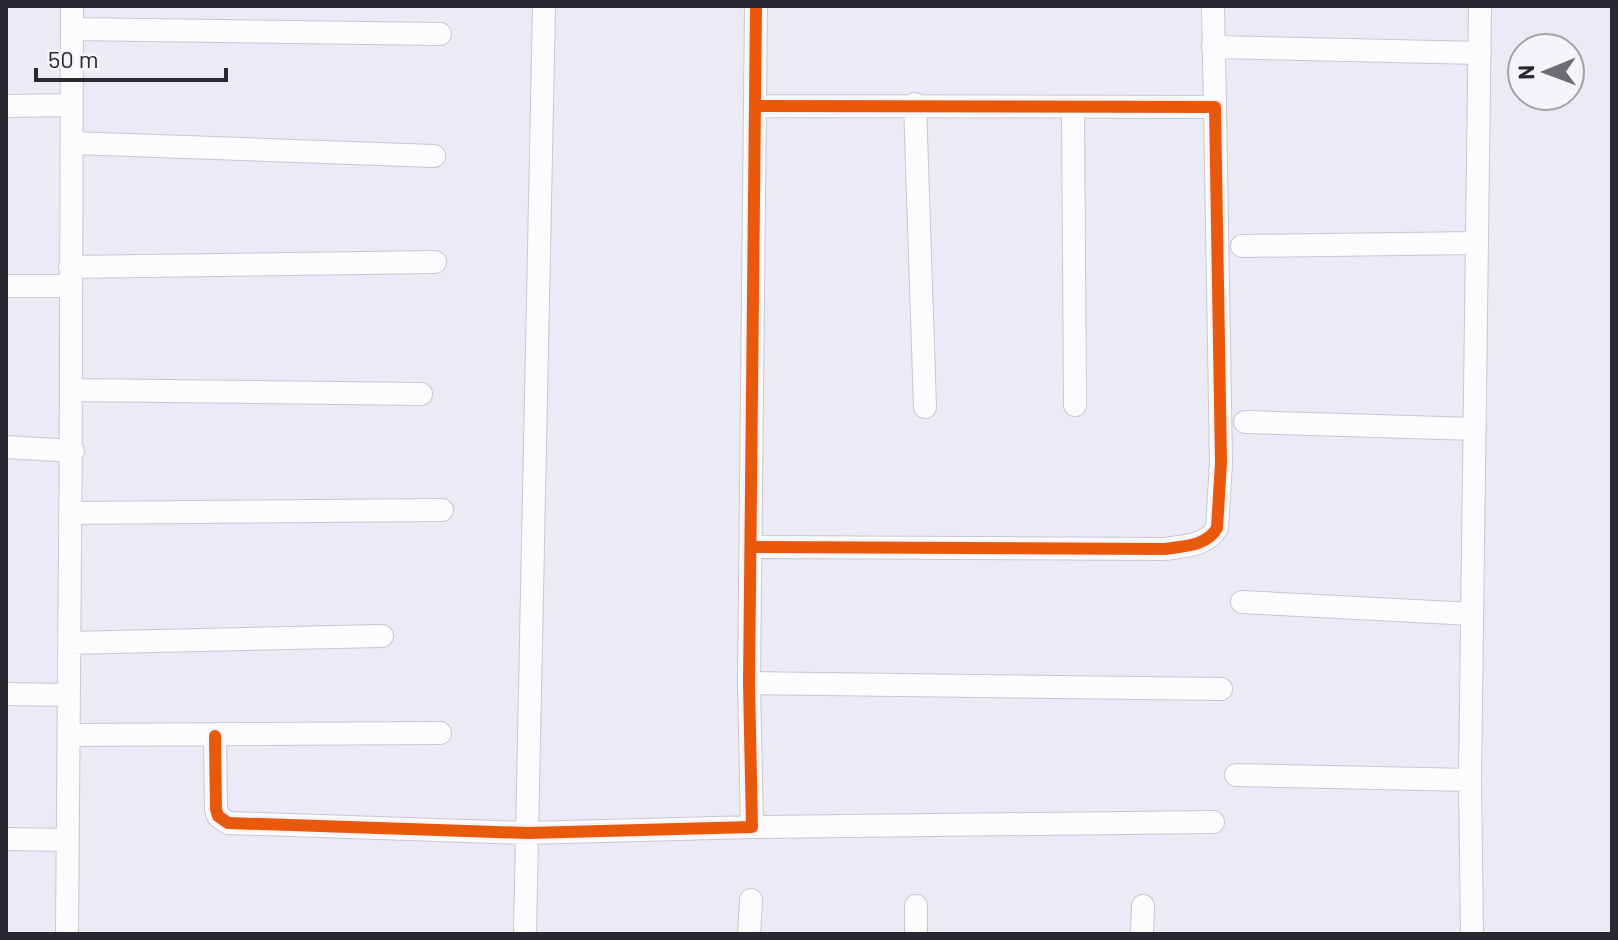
<svg xmlns="http://www.w3.org/2000/svg" width="1618" height="940" viewBox="0 0 1618 940" font-family="Barlow,sans-serif">
	<style>
		.lines { fill: none; stroke-linecap: round; stroke-linejoin: round }
		.minor-casing { stroke: #c8c7d2; stroke-width: 24 }
		.minor { stroke: #fcfcfe; stroke-width: 22 }
		.cycleway-casing { stroke: #f5f4fa; stroke-width: 17 }
		.cycleway { stroke: #e8590c; stroke-width: 12 }
	</style>
	<rect width="100%" height="100%" fill="#ebeaf7"/>
	<g class="lines">
		<defs>
			<path id="minor" d="M1213 6 1215 107
				M72 29 440 34
				M1213 47 1480 53
				M915 104 925 407
				M6 106 72 105
				M1073 107 1075 405
				M72 143 434 156
				M1242 246 1476 243
				M70 267 435 262
				M6 286H71
				M73 390 421 394
				M1245 422 1475 429
				M6 447 73 451
				M72 513 442 510
				M752 547 1165 549C1184 546 1207 546 1217 528L1221 463 1215 107 757 106
				M1242 602 1472 614
				M70 643 382 636
				M749 683 1221 689
				M6 694 69 695
				M69 735 440 733
				M215 736 216 809 218 816 228 823 528 833 752 827 749 683 756 6
				M1236 775 1470 780
				M752 827 1213 822
				M6 839 68 840
				M67 934C69 625 73 315 72 6
				M525 934 544 6
				M749 934 751 900
				M916 934V906
				M1142 934 1143 906
				M1472 934 1470 780 1480 6"/>
		</defs>
		<!-- minor casing -->
		<use href="#minor" class="minor-casing"/>
		<!-- minor -->
		<use href="#minor" class="minor"/>
		<defs>
			<path id="cycleway" d="M752 547 1165 549C1184 546 1207 546 1217 528L1221 463 1215 107 757 106
				M215 736 216 809 218 816 228 823 528 833 752 827 749 683 756 6"/>
		</defs>
		<!-- cycleway casing -->
		<use href="#cycleway" class="cycleway-casing"/>
		<!-- cycleway -->
		<use href="#cycleway" class="cycleway"/>
	</g>
	<!-- border -->
	<rect width="1618" height="940" fill="none" stroke="#282732" stroke-width="16"/>
	<!-- north arrow -->
	<g transform="translate(1546 72) rotate(269)"><circle r="38" fill="#f5f4fa" stroke="#a3a2aa" stroke-width="2"/>
	<path d="M0-6L14 30L0 20L-14 30Z" fill="#6c6b77"/>
	<text y="-12" font-size="22" font-weight="bold" text-anchor="middle" fill="#282732">N</text>
	</g>
	<!-- scale -->
	<path d="M36 68v12h190v-12" fill="none" stroke="#282732" stroke-width="4"/>
	<text x="48" y="68" font-size="24" fill="#282732" stroke="#f5f4fa" stroke-width="6" paint-order="stroke">50 m</text>
</svg>
